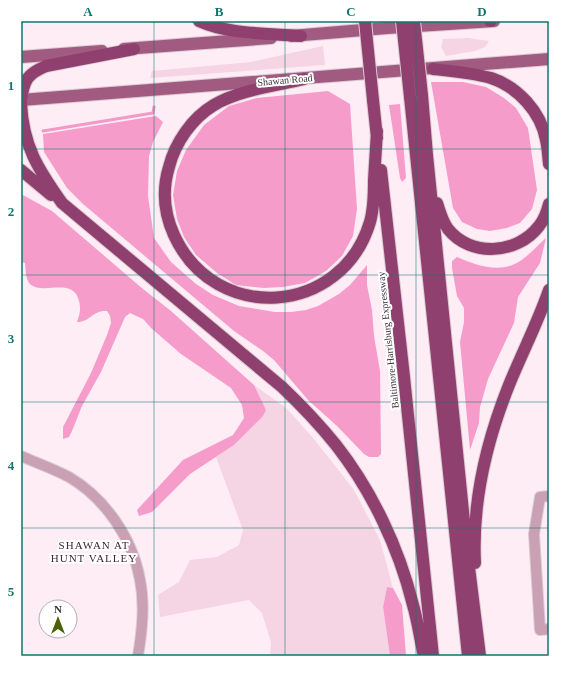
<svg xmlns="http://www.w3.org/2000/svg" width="570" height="677" viewBox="0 0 570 677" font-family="Georgia,serif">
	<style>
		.green { fill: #f5d4e4 }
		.forest { fill: #f69ccb }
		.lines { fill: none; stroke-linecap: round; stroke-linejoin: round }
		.stream { stroke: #f299c8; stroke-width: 3 }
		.minor-casing { stroke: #dbcbd3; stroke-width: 12 }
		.major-casing { stroke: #dbcbd3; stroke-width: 14 }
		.highway-casing { stroke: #dbcbd3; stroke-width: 14 }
		.minor { stroke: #c9a0b4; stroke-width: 10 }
		.major { stroke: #a15b80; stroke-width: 12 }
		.highway { stroke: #90406e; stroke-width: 12 }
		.highway-bridge-casing { stroke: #dbcbd3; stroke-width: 14; stroke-linecap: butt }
		.highway-bridge { stroke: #90406e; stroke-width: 12 }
		.grid { fill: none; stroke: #0f766e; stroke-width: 1; stroke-opacity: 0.55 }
		.labels { text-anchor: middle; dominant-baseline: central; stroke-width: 4; stroke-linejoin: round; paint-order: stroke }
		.street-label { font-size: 10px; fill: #3d3237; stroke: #fff }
		.neighbourhood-label { font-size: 11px; letter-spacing: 1px; fill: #3d2833; stroke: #fff }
		.neatline { fill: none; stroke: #0f766e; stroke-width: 1.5 }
		.grid-label { font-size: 13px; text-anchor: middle; font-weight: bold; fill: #0f766e }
	</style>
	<rect width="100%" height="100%" fill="#feedf5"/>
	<!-- green -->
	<path class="green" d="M468 38 489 41 485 47 475 51 446 56 441 47 443 39Z
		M323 46 325 65 150 78 152 71 251 62Z
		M254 385 286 408 314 439 354 490 380 540 393 588 387 587 383 607 390 656H270L271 642 262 613 249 600 160 617 158 595 179 582 190 560 217 557 239 545 243 530 216 457 234 445 266 410Z"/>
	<!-- forest -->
	<path class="forest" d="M463 82 486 87 504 98 516 108 528 128 537 190 532 209 520 223 507 228 490 231 477 229 462 222 453 208 431 82Z
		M328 91 350 104 357 209 353 236 342 256 326 271 305 283 283 287 264 288 236 285 217 273 196 255 184 237 177 219 173 195 177 171 186 150 204 125 229 106 257 98Z
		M400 104 406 178 402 182 400 178 389 105Z
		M156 116 163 122 153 142 149 156 148 196 154 238 171 262 196 284 213 295 239 306 275 312H291L306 310 318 306 339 294 350 285 367 265V285L372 310 374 336 380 371 381 450V454L378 457H369L364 454 337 426 308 400 274 360 263 351 234 331 83 204 67 188 44 152 43 134Z
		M21 194 52 211 143 289 171 311 254 385 266 410 263 416 234 445 190 474 152 512 139 516 137 510 183 460 233 435 244 418 242 405 231 388 181 354 151 328 143 319 130 313 125 317 101 372 82 406 72 431 69 437 63 439V427L91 373 107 335 111 323 110 316 107 311C92 310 91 322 77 322 80 313 81 309 79 301 73 276 43 296 30 284 25 278 26 270 25 263L21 262Z
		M546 238 540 263 518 297 514 323 488 379 480 407 479 423 470 450 460 342 464 322V308L457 296 452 268V261L457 257C478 266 502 275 523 259 531 253 538 245 546 238Z
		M387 587 393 588 402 605 406 656H390L383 607Z"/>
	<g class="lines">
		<!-- stream -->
		<path class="stream" d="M43 131 153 113 154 107"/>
		<defs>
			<path id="minor" d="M21 456C37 463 54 469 69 477 105 498 133 539 140 580 145 605 142 631 138 656
				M549 496 540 497 534 534 540 630 549 629"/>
			<path id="major" d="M291 36 387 28 494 21
				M124 49 271 38
				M21 57 102 51
				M21 100 549 59"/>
			<path id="highway" d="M199 21C230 35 268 33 301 36
				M490 21H491
				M433 69C452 71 473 73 491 78 518 87 541 112 546 140 548 148 548 156 549 164
				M304 79C275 86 239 90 214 105 192 118 175 143 169 167 162 190 164 213 174 235 215 325 342 316 370 222 374 208 374 194 374 180 375 163 376 147 377 131
				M422 95 427 155 467 551 480 656
				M410 97 468 656
				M21 100C24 80 27 74 46 66L134 49
				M373 100 377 138
				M21 103C23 146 38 169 62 203L282 387C301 405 319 424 336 445 372 491 399 548 413 605 418 622 420 639 424 656
				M21 170 51 195
				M381 170 404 377 433 656
				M437 203C440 212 442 221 448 229 470 257 517 255 539 226 544 220 547 212 549 204
				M475 563C472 503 487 440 509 385 522 353 538 322 549 290"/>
		</defs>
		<!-- minor casing -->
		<use href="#minor" class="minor-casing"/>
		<!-- major casing -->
		<use href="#major" class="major-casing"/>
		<!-- highway casing -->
		<use href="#highway" class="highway-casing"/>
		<!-- minor -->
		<use href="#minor" class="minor"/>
		<!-- major -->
		<use href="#major" class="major"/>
		<!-- highway -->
		<use href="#highway" class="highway"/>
		<defs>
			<path id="highway-bridge" d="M365 21 373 100
				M402 21 410 97
				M414 21 422 95"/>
		</defs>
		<!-- highway-bridge casing -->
		<use href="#highway-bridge" class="highway-bridge-casing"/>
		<!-- highway-bridge -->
		<use href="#highway-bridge" class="highway-bridge"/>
	</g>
	<!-- grid -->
	<path class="grid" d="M154 21V656M285 21V656M416 21V656M21 149H549M21 275H549M21 402H549M21 528H549"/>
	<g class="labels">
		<!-- street labels -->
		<g class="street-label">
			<text transform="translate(285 80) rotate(-5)">Shawan Road</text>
			<text transform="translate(388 340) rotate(-96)">Baltimore-Harrisburg Expressway</text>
		</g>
		<!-- neighbourhood labels -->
		<g class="neighbourhood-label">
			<text x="94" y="545">SHAWAN AT<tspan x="94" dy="13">HUNT VALLEY</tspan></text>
		</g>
	</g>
	<!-- border -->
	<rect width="570" height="677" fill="none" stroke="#ffffff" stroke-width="44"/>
	<!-- north arrow -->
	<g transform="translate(58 619)"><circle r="19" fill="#ffffff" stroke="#b1adaf"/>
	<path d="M0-3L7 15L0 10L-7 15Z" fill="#4d6109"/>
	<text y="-6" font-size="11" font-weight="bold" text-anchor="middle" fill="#3d3237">N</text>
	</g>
	<rect x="22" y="22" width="526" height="633" class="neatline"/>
	<g class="grid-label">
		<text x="88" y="16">A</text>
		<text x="219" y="16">B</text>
		<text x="351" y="16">C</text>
		<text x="482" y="16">D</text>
		<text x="11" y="90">1</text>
		<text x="11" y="216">2</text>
		<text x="11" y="343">3</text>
		<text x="11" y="470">4</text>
		<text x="11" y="596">5</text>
	</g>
</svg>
